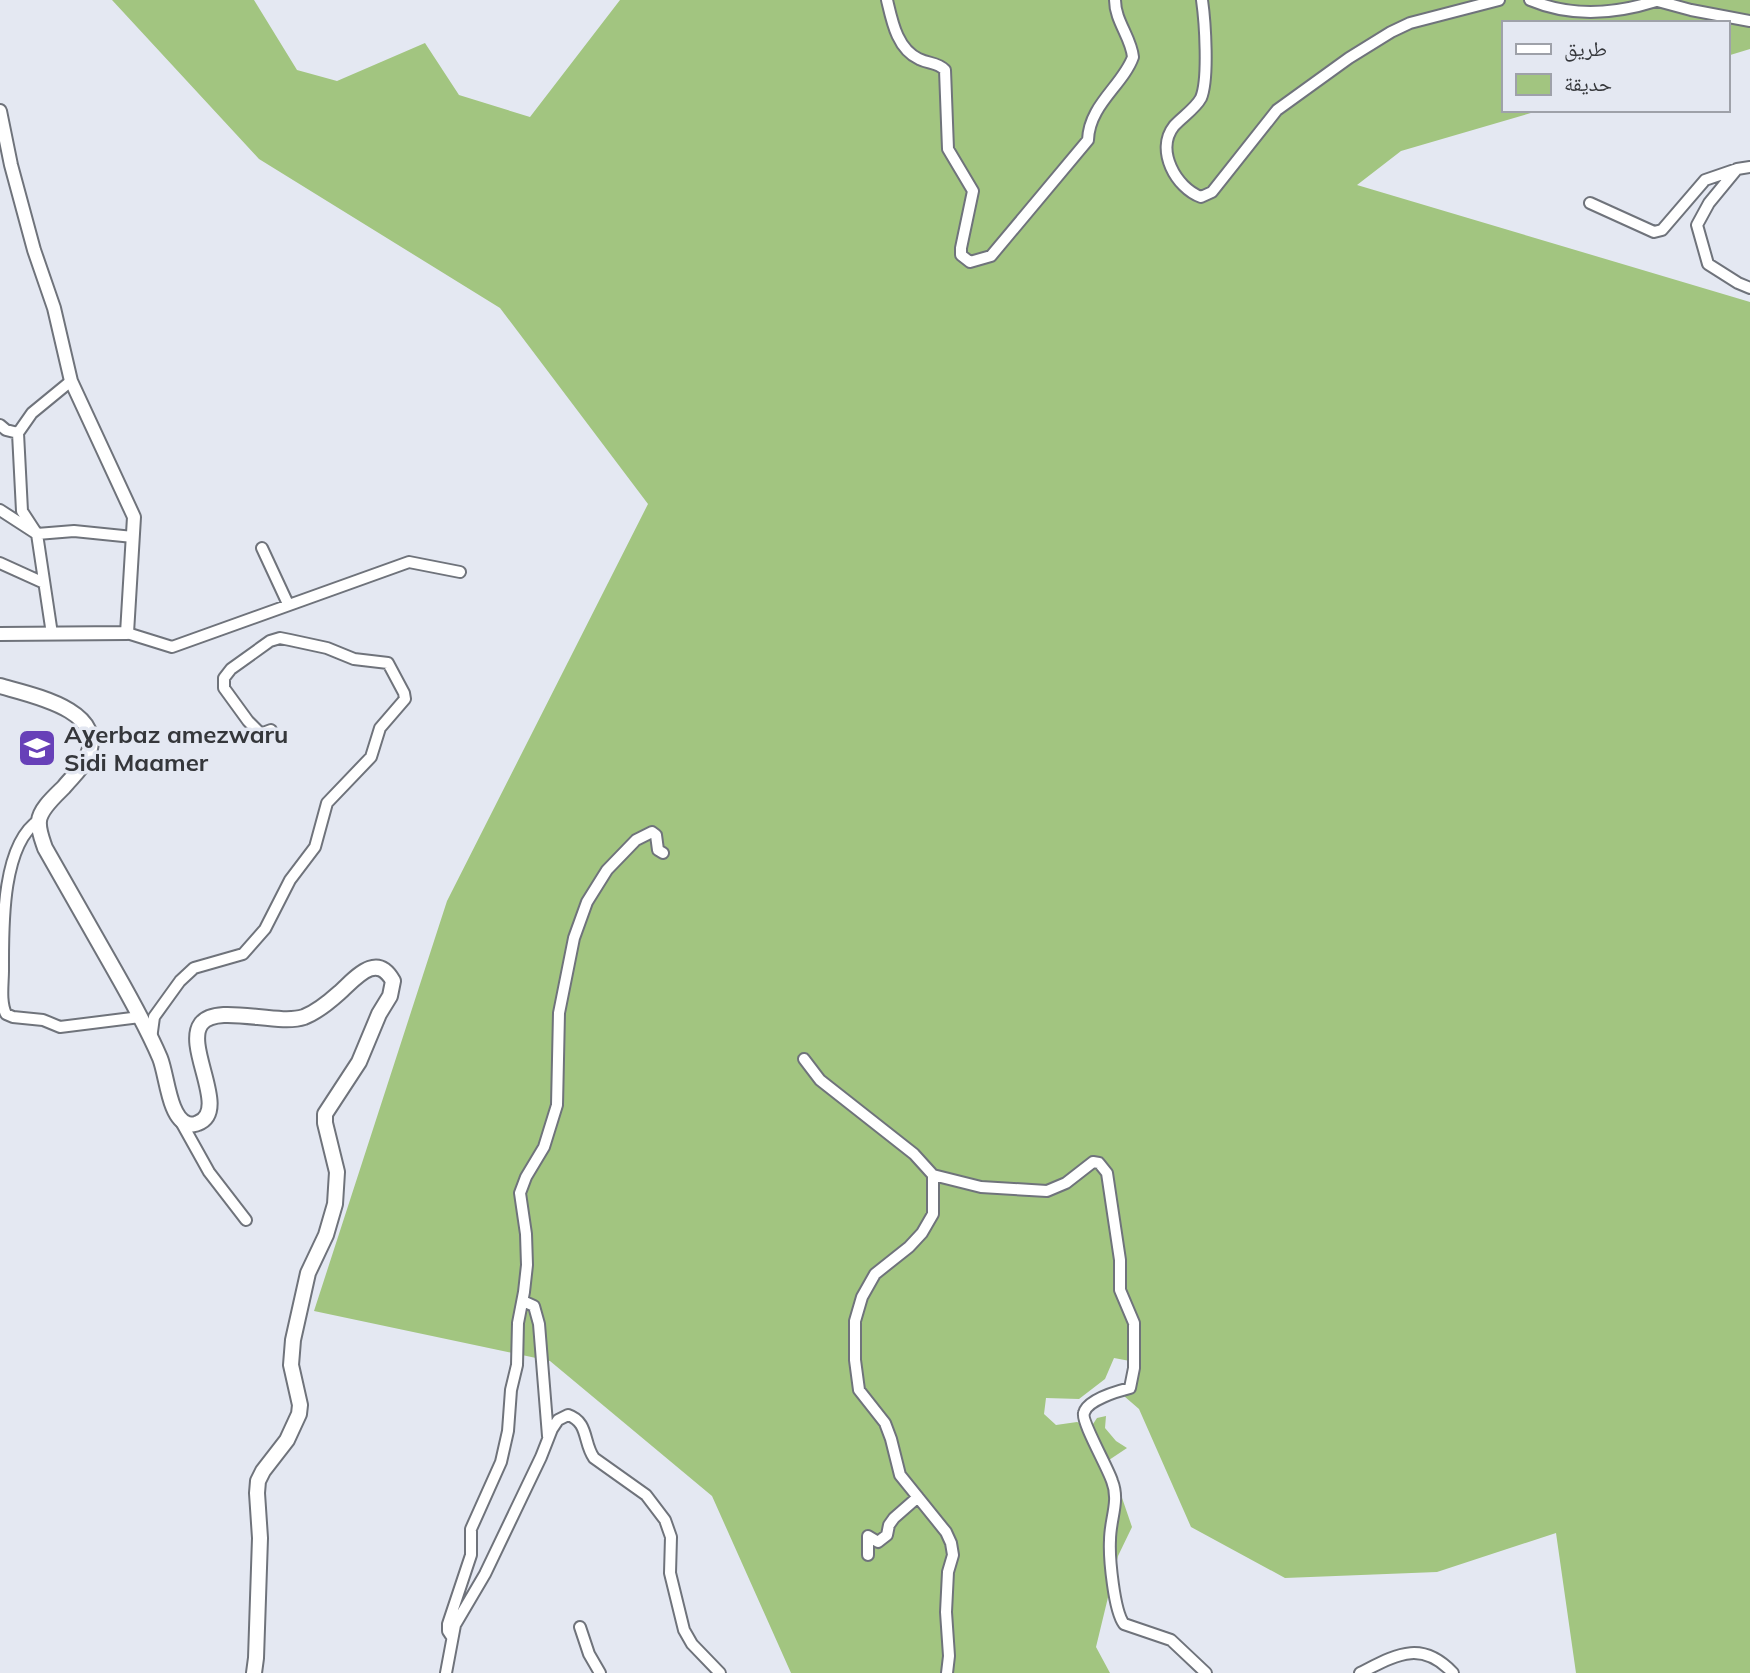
<svg xmlns="http://www.w3.org/2000/svg" width="1750" height="1673" viewBox="0 0 1750 1673" font-family="Mulish,'Noto Naskh Arabic',sans-serif">
	<style>
		.green { fill: #a2c580 }
		.lines { fill: none; stroke-linecap: round; stroke-linejoin: round }
		.minor-casing { stroke: #6f737b; stroke-width: 14 }
		.tertiary-casing { stroke: #6f737b; stroke-width: 16 }
		.secondary-casing { stroke: #6f737b; stroke-width: 18 }
		.minor { stroke: #fff; stroke-width: 10 }
		.tertiary { stroke: #fff; stroke-width: 12 }
		.secondary { stroke: #fff; stroke-width: 14 }
		.labels { text-anchor: middle; dominant-baseline: central; stroke-width: 7; stroke-linejoin: round; paint-order: stroke }
		.poi-label { font-size: 24px; font-weight: bold; fill: #35373b; stroke: #e4e8f2; text-anchor: start }
	</style>
	<rect width="100%" height="100%" fill="#e4e8f2"/>
	<!-- green -->
	<path class="green" d="M112 0H254L297 70 337 81 425 43 459 95 530 117 620 0H1750V49L1727 56V23H1503V110H1541L1401 151 1357 185 1750 302V1673H1576L1556 1533 1437 1572 1285 1578 1191 1527 1139 1409 1124 1396 1130 1361 1114 1358 1105 1379 1079 1399 1046 1398 1044 1414 1056 1425 1077 1422 1091 1427 1097 1418 1106 1416 1105 1428 1116 1441 1127 1448 1109 1460 1132 1527 1118 1556 1096 1647 1110 1673H791L712 1496 550 1361 314 1311 447 901 648 504 500 308 259 159Z"/>
	<g class="lines">
		<defs>
			<path id="minor" d="M887 0C892 21 897 49 919 59 929 64 937 62 945 70L948 149 973 191 961 248V255L970 262 991 256 1088 140C1089 105 1123 85 1133 57 1131 37 1115 21 1115 0
				M1202 0C1205 21 1209 79 1201 98 1195 109 1182 117 1174 126 1155 150 1176 188 1201 197L1212 192 1277 110 1349 58 1391 32 1410 23 1499 0
				M1530 0C1570 17 1615 14 1656 1
				M1654 0 1691 10 1750 21
				M1750 167 1737 169 1709 203 1697 225 1708 264 1738 283 1750 288
				M1590 203 1654 232 1662 230 1705 180 1737 169
				M0 425 6 430 18 433
				M0 510 37 534 74 531 133 537
				M262 548 288 604
				M0 563 44 583
				M127 633 172 647 409 562 460 572
				M52 634 37 534 22 511 18 433 32 413 71 381
				M39 820C1 845 3 929 3 970 3 984 0 1001 6 1014L13 1017 43 1020 60 1027 140 1017
				M151 1039 154 1017 180 981 194 968 243 954 265 929 290 880 315 847 327 803 371 757 380 728 405 699 404 693 388 663 354 659 327 648 290 640 280 638 270 641 231 669 224 678V688L248 721 259 732 263 733 271 730
				M804 1059 820 1080 914 1154 933 1175V1214L922 1233 909 1247 875 1274 862 1297 855 1321V1360L859 1390 885 1423 891 1439 900 1475 946 1532 951 1543 953 1555 948 1572 946 1612 949 1656 947 1673
				M180 1120 209 1172 246 1220
				M933 1175 981 1187 1047 1191 1066 1183 1093 1162 1099 1163 1107 1173 1120 1260V1290L1134 1323V1368L1130 1388C1118 1391 1087 1400 1084 1413 1081 1421 1108 1468 1112 1481 1120 1501 1110 1519 1110 1540 1109 1558 1114 1611 1124 1624L1171 1640 1206 1673
				M523 1301 534 1306 539 1324 548 1436
				M868 1555V1536L878 1542 887 1535 889 1525 894 1518 918 1497
				M580 1627 589 1654 600 1673
				M452 1637 448 1631V1624L471 1555V1529L501 1462 508 1431 511 1390 517 1365 518 1323 524 1292 527 1265 526 1234 520 1193 526 1177 544 1147 557 1105 559 1013 574 938 587 902 607 870 636 840 652 832 656 835 658 850 663 853
				M446 1673 455 1625 485 1574 541 1457 552 1429 558 1420 568 1415C589 1422 583 1443 594 1458L646 1495 665 1520 671 1537 670 1573 684 1630 692 1644 720 1673
				M1360 1673C1396 1655 1421 1639 1453 1673"/>
			<path id="tertiary" d="M0 111 11 165 34 250 54 308 71 381 134 517 127 633 0 634"/>
			<path id="secondary" d="M0 686C31 695 109 710 87 757 82 769 72 777 64 787 55 796 40 809 39 821 38 830 42 839 45 848 67 886 89 925 111 964 128 994 146 1025 160 1058 167 1075 169 1119 188 1124 191 1125 196 1124 198 1123 230 1111 184 1047 201 1024 216 1003 277 1026 304 1017 317 1012 329 1002 339 993 355 979 376 951 393 981L390 996 379 1014 359 1062 325 1114V1123L337 1172 335 1204 326 1235 308 1273 293 1340 291 1365 300 1405 299 1414 287 1440 263 1471 258 1481 257 1493 260 1538 256 1658 254 1673"/>
		</defs>
		<!-- minor casing -->
		<use href="#minor" class="minor-casing"/>
		<!-- tertiary casing -->
		<use href="#tertiary" class="tertiary-casing"/>
		<!-- secondary casing -->
		<use href="#secondary" class="secondary-casing"/>
		<!-- minor -->
		<use href="#minor" class="minor"/>
		<!-- tertiary -->
		<use href="#tertiary" class="tertiary"/>
		<!-- secondary -->
		<use href="#secondary" class="secondary"/>
	</g>
	<!-- icons -->
	<defs>
		<symbol id="school-square" viewBox="-11 -11 22 22"><rect x="-9" y="-9" width="18" height="18" rx="4" fill="#6740b8" stroke="#e4e8f2"/><path d="M0-5L7-2L0 1L-7-2ZM-4 1L0 2.5L4 1V4Q0 6-4 4Z" fill="#fff"/></symbol>
	</defs>
	<g fill-rule="evenodd">
		<use href="#school-square" x="15" y="726" width="44" height="44"/>
	</g>
	<g class="labels">
		<!-- poi labels -->
		<g class="poi-label">
			<text x="64" y="734">Aɣerbaz amezwaru<tspan x="64" dy="28">Sidi Maamer</tspan></text>
		</g>
	</g>
	<!-- legend -->
	<rect x="1502" y="21" width="228" height="91" fill="#e4e8f2" stroke="#9ea1a9" stroke-width="2"/>
	<rect x="1516" y="44" width="35" height="10" fill="#ffffff" stroke="#9ea1a9" stroke-width="2"/>
	<text x="1564" y="56" font-size="21" fill="#35373b">طريق</text>
	<rect x="1516" y="74" width="35" height="21" fill="#a2c580" stroke="#9ea1a9" stroke-width="2"/>
	<text x="1564" y="91" font-size="21" fill="#35373b">حديقة</text>
</svg>
